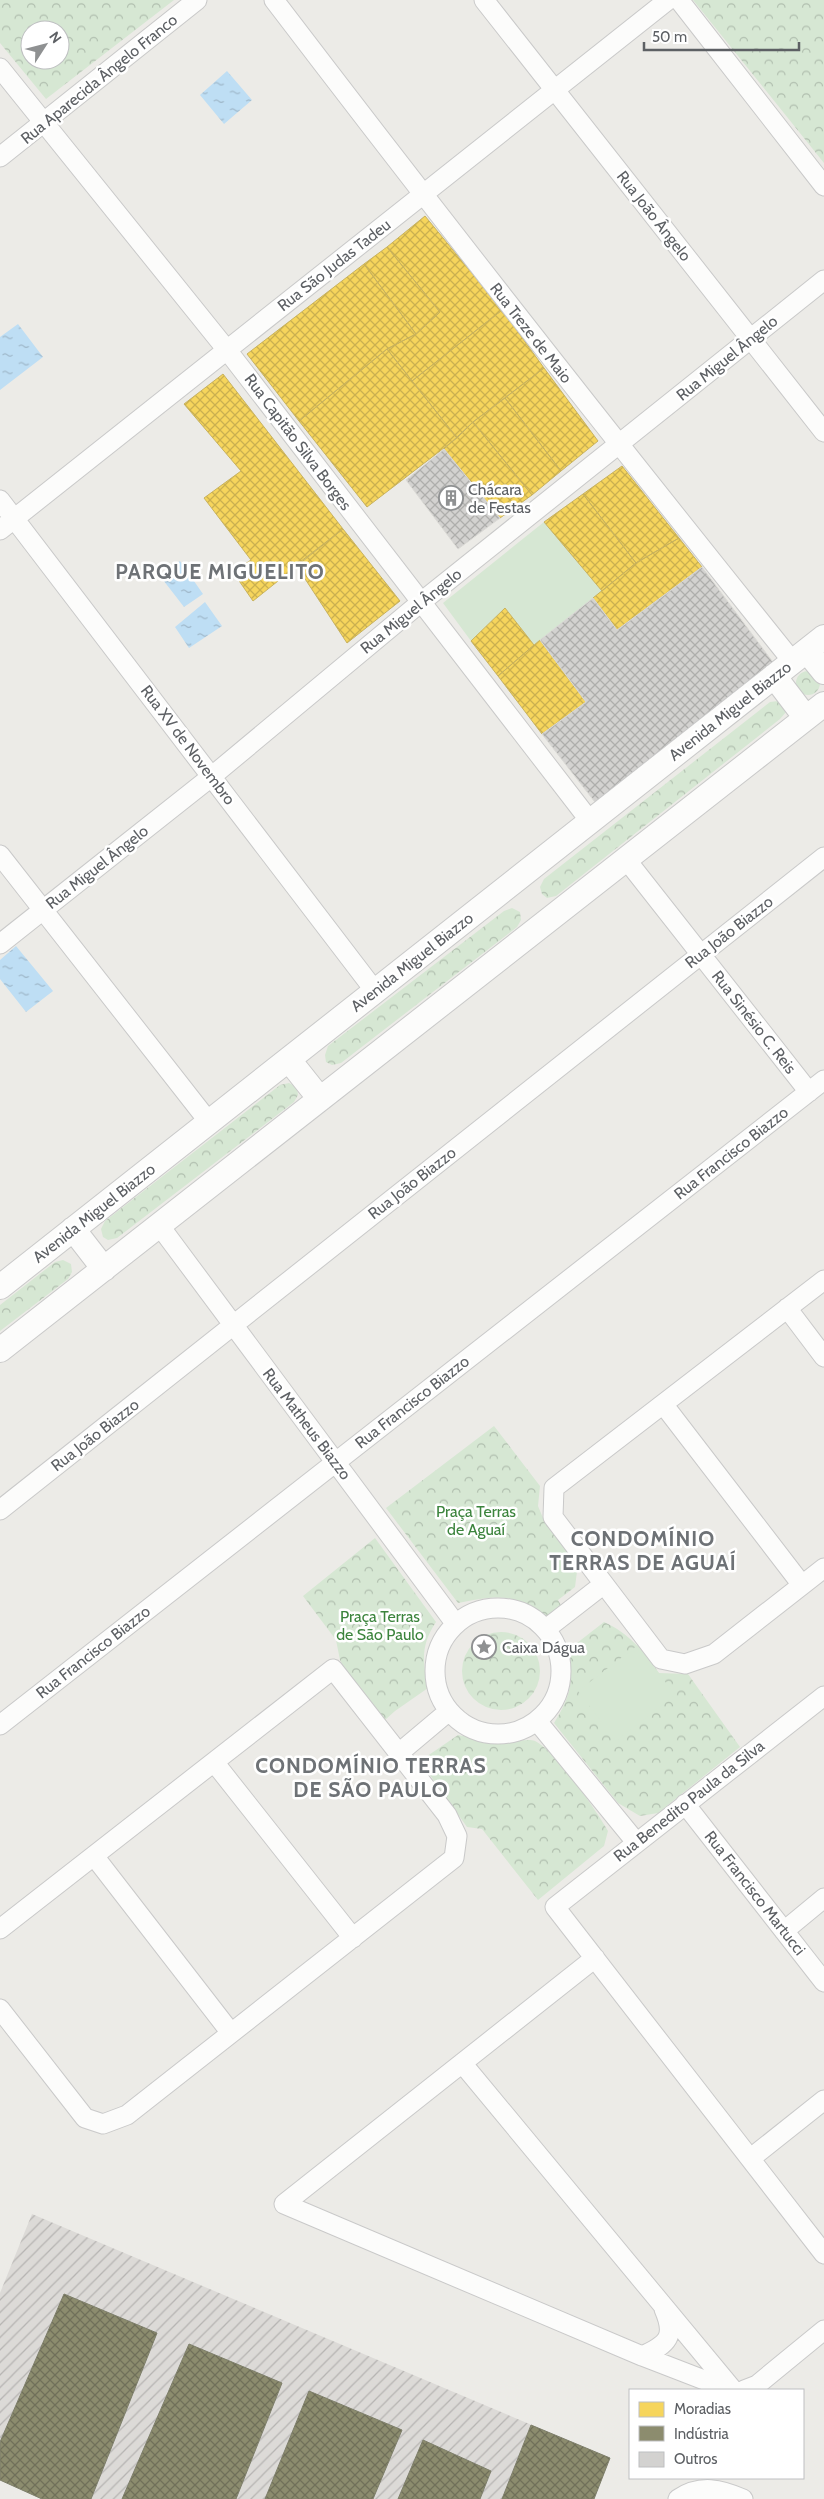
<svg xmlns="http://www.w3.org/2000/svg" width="824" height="2499" viewBox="0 0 824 2499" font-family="Cabin,sans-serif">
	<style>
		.industrial { fill: url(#industrial-furrows) }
		.forest { fill: url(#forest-crowns); fill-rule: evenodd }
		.garden { fill: #d6e7d3 }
		.water { fill: url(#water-ripples) }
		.homes { fill: url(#homes-cross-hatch); stroke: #c8b25e }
		.industry { fill: url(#industry-cross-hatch); stroke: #7e7f6b }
		.building { fill: url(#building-cross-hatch); stroke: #dbdad6 }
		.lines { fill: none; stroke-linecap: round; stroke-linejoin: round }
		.minor-casing { stroke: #c9c9c9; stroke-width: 21 }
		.tertiary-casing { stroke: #c9c9c9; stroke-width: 26 }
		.minor { stroke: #fcfcfb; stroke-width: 19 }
		.tertiary { stroke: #fcfcfb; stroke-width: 24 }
		.labels { text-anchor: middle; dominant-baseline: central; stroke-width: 5; stroke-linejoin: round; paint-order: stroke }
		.street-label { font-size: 16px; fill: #5d6064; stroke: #fff }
		.poi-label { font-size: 16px; fill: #5d6064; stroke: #fff; text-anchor: start }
		.park-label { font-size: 16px; fill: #3c843d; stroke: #fff }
		.district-label { font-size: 21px; font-weight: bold; letter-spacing: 1px; fill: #6e7276; stroke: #fff }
	</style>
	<defs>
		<pattern id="industrial-furrows" width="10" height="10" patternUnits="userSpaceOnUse" patternTransform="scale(1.25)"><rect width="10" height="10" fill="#dcdad7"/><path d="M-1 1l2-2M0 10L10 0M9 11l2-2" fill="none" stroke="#b6b4b2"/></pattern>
		<pattern id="forest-crowns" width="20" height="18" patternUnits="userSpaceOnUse" patternTransform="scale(1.25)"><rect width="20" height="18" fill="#d6e7d3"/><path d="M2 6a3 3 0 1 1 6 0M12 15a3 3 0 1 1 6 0" fill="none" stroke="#b1bfaf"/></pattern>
		<pattern id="water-ripples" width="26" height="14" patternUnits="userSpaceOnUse" patternTransform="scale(1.25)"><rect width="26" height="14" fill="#bedef4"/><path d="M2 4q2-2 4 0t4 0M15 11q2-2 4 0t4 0" fill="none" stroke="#9eb7c9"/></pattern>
		<pattern id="homes-cross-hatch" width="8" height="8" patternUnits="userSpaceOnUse" patternTransform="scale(1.25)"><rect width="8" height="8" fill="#f6d55c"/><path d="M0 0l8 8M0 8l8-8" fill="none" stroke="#cab050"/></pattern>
		<pattern id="industry-cross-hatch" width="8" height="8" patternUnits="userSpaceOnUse" patternTransform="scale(1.25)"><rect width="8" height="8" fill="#8c8c6e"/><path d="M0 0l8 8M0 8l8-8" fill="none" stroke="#70705a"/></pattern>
		<pattern id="building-cross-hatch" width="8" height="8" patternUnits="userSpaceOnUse" patternTransform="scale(1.25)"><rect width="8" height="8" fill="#d3d2d0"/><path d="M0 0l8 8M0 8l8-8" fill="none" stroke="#aeaeac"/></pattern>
	</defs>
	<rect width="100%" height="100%" fill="#ecebe7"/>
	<!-- industrial -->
	<path class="industrial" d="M32 2214 610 2458 594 2499H42L0 2480V2293Z"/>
	<!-- forest -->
	<path class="forest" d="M0 0H174L46 99 0 43ZM30 30H60V60H30Z
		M693 0H824V163Z
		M796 683a12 12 0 1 1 24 0a12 12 0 1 1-24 0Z
		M778 701 785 704 786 712 780 719 556 896 547 898 542 894 540 887 544 879 770 702Z
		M512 908 520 912 521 920 517 927 341 1063 332 1065 326 1062 325 1055 328 1046 504 911Z
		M289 1083 297 1087 298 1095 294 1102 117 1238 108 1240 103 1237 101 1229 105 1221 280 1085Z
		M63 1260 71 1264 72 1272 68 1279 0 1331V1305L55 1262Z
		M494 1426 540 1486 538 1506 543 1518 578 1564 575 1587 558 1600 562 1607 545 1619C520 1591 492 1596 458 1603L386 1508Z
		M375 1538 436 1622C420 1646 423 1662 428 1688L395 1711 385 1720 347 1674 340 1660 336 1640 303 1596Z
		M604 1622C629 1633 644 1652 659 1673L688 1674 740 1747 658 1813 640 1816 618 1803 554 1723C571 1696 574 1681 568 1650Z
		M462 1671a39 39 0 1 1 78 0a39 39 0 1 1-78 0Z
		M458 1735C475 1738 491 1741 508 1742 516 1742 528 1738 535 1741 555 1750 596 1810 608 1831L604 1846 538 1900 482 1829 467 1827 420 1761Z"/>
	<!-- garden -->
	<path class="garden" d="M544 522 602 591 534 645 505 608 471 641 443 603Z
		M638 1645 675 1695 616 1741 578 1691Z"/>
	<!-- water -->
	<path class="water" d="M227 71 252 100 224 124 200 95Z
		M18 324 43 357 0 390V337Z
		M180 561 203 594 184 607 160 576Z
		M205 602 222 626 189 648 175 627Z
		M16 946 53 991 26 1012 0 979V960Z"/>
	<!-- homes -->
	<path class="homes" d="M425 216 502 310 412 381 387 349 416 334 440 312 387 247Z
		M387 247 440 312 416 334 364 264Z
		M364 264 416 334 387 349 299 421 247 354Z
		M502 310 544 368 473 422 457 438 412 381Z
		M387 349 457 438 367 507 299 421Z
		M544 368 598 441 561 471 505 398Z
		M223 374 343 529 253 601 233 572 251 560 204 498 241 471 184 404Z
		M505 398 561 471 532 495 473 422Z
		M473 422 532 495 500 518 444 449Z
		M622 466 679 538 636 563 583 494Z
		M583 494 636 563 602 591 544 522Z
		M343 529 400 601 347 643 296 565Z
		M679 538 702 567 617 630 593 598 636 563Z
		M505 608 534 645 498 676 471 641Z
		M540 640 586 702 542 734 498 676Z"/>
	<!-- industry -->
	<path class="industry" d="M64 2294 157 2333 91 2499H42L0 2480V2442Z
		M189 2344 282 2383 236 2499H122Z
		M309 2391 402 2430 373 2499H265Z
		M531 2425 610 2458 594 2499H502Z
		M423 2440 491 2471 480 2499H398Z"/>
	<!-- building -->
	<path class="building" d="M444 449 500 518 458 549 406 480Z
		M702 567 775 665 598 806 542 734 586 702 540 640 593 598 617 630Z"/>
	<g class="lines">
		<defs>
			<path id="minor" d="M274 0C444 223 617 443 793 662
				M484 0 824 432
				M679 0 824 186
				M0 68 227 350 590 821
				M0 157 197 0
				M0 500 375 991
				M0 530 668 0
				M0 855 209 1122
				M625 858 809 1092
				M0 944 211 777 420 603 824 280
				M159 1225 455 1623
				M824 1280 554 1488 553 1517 661 1659 685 1664 714 1654 824 1568
				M787 1308 824 1357
				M663 1404 802 1585
				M0 1510 824 857
				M435 1671a63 63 0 1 1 126 0a63 63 0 1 1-126 0Z
				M546 1629 604 1584
				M824 1696 555 1907 824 2254
				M537 1721 636 1842
				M0 1725 824 1080
				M399 1753 449 1711
				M214 1762 353 1938
				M685 1804 824 1982
				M94 1856 231 2033
				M0 1929 333 1669 447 1815 457 1836 454 1858 127 2115 103 2124 85 2118 0 2009
				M784 1931 824 1898
				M595 1958 284 2204 642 2356 730 2390
				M462 2063 733 2390
				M751 2158 824 2100
				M642 2356C668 2344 676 2337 664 2309
				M744 2390 757 2385 824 2330
				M678 2499C700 2484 721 2489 743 2499"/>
			<path id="tertiary" d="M807 651 824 672
				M774 676 806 718
				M289 1060 320 1099
				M73 1229 104 1269
				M0 1287 824 637
				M0 1350 824 704"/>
		</defs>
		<!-- minor casing -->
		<use href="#minor" class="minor-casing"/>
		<!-- tertiary casing -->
		<use href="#tertiary" class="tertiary-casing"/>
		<!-- minor -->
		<use href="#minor" class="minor"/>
		<!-- tertiary -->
		<use href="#tertiary" class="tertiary"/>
	</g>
	<!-- icons -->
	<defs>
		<symbol id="building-ring" viewBox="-11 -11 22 22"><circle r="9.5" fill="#fff" stroke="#8f9192" stroke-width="1.5"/><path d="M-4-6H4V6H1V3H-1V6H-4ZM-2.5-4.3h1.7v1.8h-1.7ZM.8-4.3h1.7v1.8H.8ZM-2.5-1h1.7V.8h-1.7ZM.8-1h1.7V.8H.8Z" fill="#8f9192"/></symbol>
		<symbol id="sight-ring" viewBox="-11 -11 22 22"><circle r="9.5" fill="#fff" stroke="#8f9192" stroke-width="1.5"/><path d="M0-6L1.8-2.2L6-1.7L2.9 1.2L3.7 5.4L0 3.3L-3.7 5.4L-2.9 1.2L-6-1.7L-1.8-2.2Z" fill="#8f9192"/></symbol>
	</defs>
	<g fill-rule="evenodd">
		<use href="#building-ring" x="437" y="484" width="28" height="28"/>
		<use href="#sight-ring" x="470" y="1633" width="28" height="28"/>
	</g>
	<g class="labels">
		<!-- street labels -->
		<g class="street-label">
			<text transform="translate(99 79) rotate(-39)">Rua Aparecida Ângelo Franco</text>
			<text transform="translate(654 216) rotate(52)">Rua João Ângelo</text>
			<text transform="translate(334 265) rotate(-38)">Rua São Judas Tadeu</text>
			<text transform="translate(531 333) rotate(52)">Rua Treze de Maio</text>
			<text transform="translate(727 358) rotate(-39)">Rua Miguel Ângelo</text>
			<text transform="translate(298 442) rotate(53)">Rua Capitão Silva Borges</text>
			<text transform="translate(411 611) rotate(-39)">Rua Miguel Ângelo</text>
			<text transform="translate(730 711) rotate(-38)">Avenida Miguel Biazzo</text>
			<text transform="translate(188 745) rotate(53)">Rua XV de Novembro</text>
			<text transform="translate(97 867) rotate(-38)">Rua Miguel Ângelo</text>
			<text transform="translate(729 932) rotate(-38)">Rua João Biazzo</text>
			<text transform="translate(412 962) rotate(-38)">Avenida Miguel Biazzo</text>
			<text transform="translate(754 1022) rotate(52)">Rua Sinésio C. Reis</text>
			<text transform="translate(731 1153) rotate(-38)">Rua Francisco Biazzo</text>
			<text transform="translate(412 1183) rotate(-38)">Rua João Biazzo</text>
			<text transform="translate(94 1213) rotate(-38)">Avenida Miguel Biazzo</text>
			<text transform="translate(412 1402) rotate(-38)">Rua Francisco Biazzo</text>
			<text transform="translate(307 1424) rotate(53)">Rua Matheus Biazzo</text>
			<text transform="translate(95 1435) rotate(-38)">Rua João Biazzo</text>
			<text transform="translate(93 1652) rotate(-38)">Rua Francisco Biazzo</text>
			<text transform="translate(689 1801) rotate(-38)">Rua Benedito Paula da Silva</text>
			<text transform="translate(755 1893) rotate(52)">Rua Francisco Martucci</text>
		</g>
		<!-- poi labels -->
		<g class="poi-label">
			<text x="468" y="489">Chácara<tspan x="468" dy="18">de Festas</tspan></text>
			<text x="502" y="1647">Caixa Dágua</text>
		</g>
		<!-- park labels -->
		<g class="park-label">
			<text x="476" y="1511">Praça Terras<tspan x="476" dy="18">de Aguaí</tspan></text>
			<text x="380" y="1616">Praça Terras<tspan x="380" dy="18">de São Paulo</tspan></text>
		</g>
		<!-- district labels -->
		<g class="district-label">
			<text x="220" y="571">PARQUE MIGUELITO</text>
			<text x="643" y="1538">CONDOMÍNIO<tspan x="643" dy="24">TERRAS DE AGUAÍ</tspan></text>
			<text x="371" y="1765">CONDOMÍNIO TERRAS<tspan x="371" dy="24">DE SÃO PAULO</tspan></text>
		</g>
	</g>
	<!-- legend -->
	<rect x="629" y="2389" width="175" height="90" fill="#ffffff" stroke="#bebfc1"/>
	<rect x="639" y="2402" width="25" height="15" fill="#f6d55c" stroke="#bebfc1"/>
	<text x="674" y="2414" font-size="15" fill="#5d6064">Moradias</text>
	<rect x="639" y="2426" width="25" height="15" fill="#8c8c6e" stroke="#bebfc1"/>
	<text x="674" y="2439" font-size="15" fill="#5d6064">Indústria</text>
	<rect x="639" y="2452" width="25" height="15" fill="#d3d2d0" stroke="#bebfc1"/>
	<text x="674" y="2464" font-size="15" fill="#5d6064">Outros</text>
	<!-- north arrow -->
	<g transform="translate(45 45) rotate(54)"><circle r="24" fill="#ffffff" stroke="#bebfc1"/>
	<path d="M0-4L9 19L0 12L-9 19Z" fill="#8f9192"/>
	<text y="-8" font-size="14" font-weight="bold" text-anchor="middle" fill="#5d6064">N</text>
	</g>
	<!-- scale -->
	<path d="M644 42v8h155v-8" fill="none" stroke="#5d6064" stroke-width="2.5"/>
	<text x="652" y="42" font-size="15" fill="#5d6064" stroke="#ffffff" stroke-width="4" paint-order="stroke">50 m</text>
</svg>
